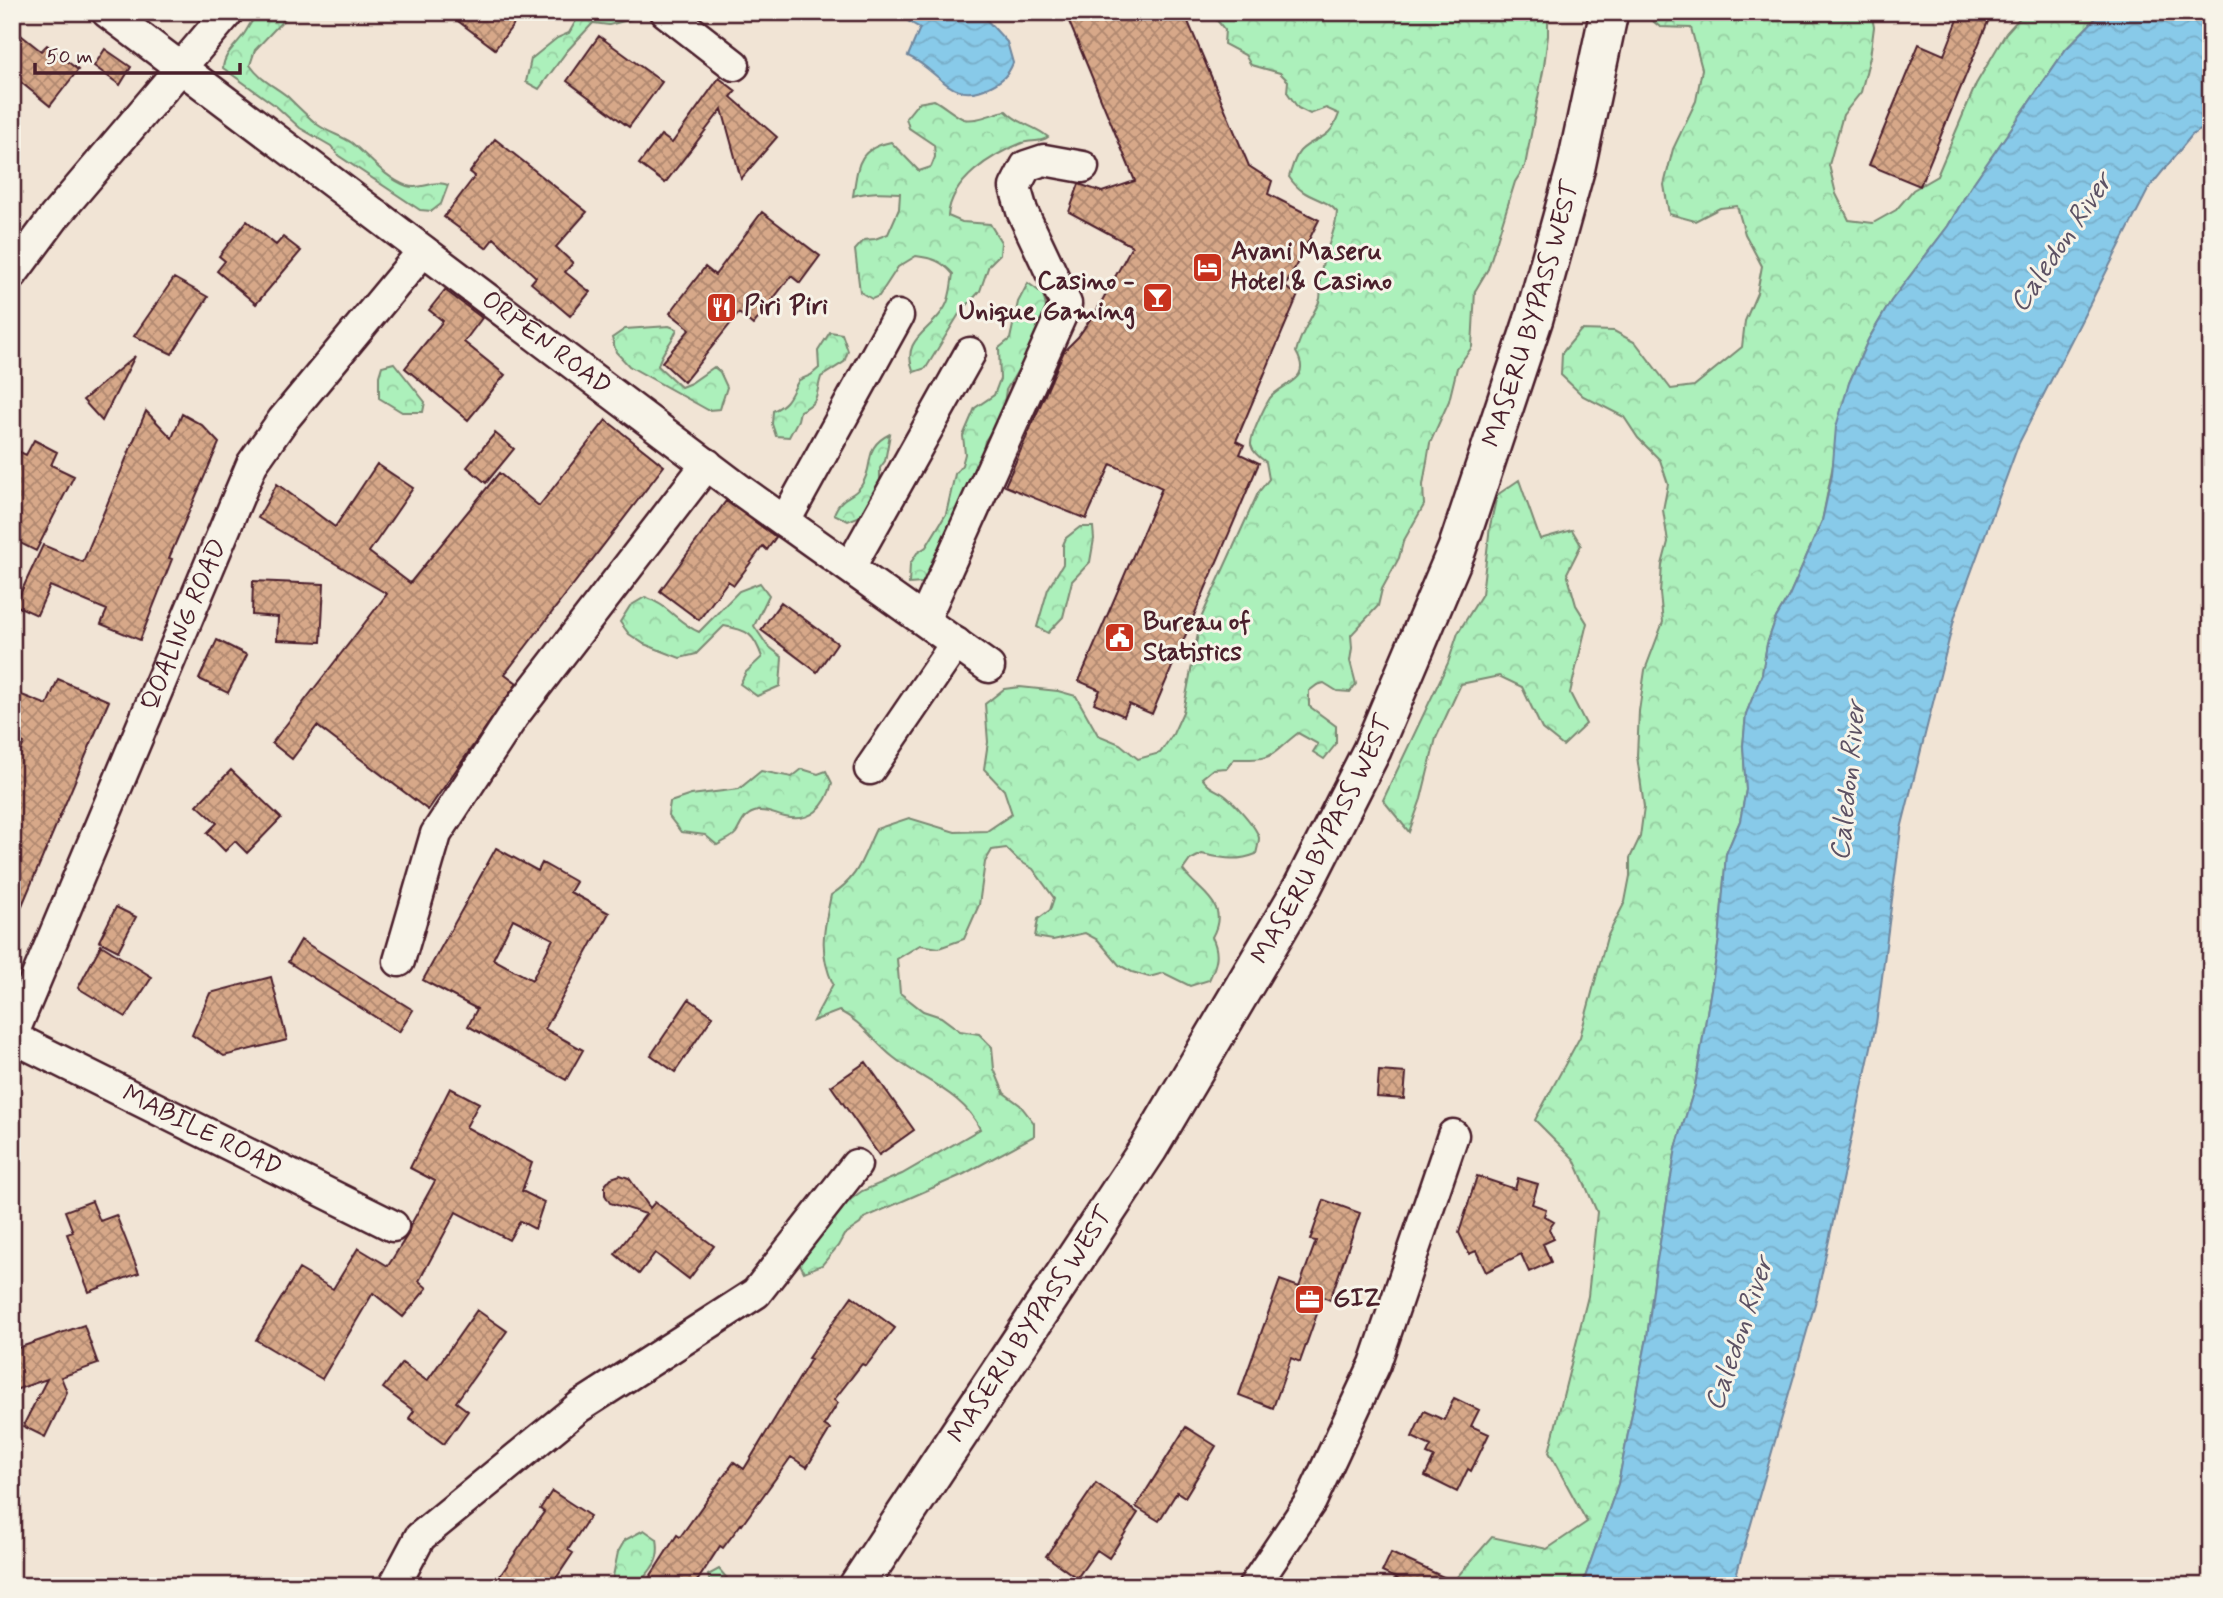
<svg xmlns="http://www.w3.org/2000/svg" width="2223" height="1598" viewBox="0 0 2223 1598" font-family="Mynerve,sans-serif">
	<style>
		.forest { fill: url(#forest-crowns); stroke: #7b8873; stroke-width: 2 }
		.water { fill: url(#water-waves); stroke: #6f869d; stroke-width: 2 }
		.building { fill: url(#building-cross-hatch); stroke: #4a1f2b; stroke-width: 2; fill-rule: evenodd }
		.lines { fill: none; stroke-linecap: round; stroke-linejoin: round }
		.minor-casing { stroke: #4a1f2b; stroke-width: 35 }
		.major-casing { stroke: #4a1f2b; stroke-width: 42 }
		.minor { stroke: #f7f3e8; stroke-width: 30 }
		.major { stroke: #f7f3e8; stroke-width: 37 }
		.labels { text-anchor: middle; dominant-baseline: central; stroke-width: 6; stroke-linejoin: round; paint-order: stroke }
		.poi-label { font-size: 26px; font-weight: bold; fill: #4a1f2b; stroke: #f7f3e8; text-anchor: start }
		.street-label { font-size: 26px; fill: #4a1f2b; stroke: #f7f3e8 }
		.water-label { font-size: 28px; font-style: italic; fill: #5d5264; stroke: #f7f3e8 }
	</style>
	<defs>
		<pattern id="forest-crowns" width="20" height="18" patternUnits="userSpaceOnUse" patternTransform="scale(1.75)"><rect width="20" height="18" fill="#acf0bb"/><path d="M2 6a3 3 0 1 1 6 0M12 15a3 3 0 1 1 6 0" fill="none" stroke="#96cda1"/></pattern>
		<pattern id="water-waves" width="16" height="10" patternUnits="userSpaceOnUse" patternTransform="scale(1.75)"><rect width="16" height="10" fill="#88cae9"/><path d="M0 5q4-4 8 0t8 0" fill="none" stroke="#77adc8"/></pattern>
		<pattern id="building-cross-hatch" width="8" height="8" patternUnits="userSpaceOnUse" patternTransform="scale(1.75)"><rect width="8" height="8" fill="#d7a889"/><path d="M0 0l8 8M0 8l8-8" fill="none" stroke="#b08870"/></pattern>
	</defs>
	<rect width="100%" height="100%" fill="#f1e4d5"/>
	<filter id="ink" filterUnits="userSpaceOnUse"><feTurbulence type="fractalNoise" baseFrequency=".0143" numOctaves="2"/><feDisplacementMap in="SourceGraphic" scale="14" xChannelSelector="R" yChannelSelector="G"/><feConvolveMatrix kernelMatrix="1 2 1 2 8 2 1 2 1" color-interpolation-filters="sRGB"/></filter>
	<g filter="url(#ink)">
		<!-- forest -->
		<path class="forest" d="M262 12H291L255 50 250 65C260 80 273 85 287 96 297 106 307 116 318 125 329 133 342 136 352 143 369 157 385 178 407 186 421 191 433 179 448 185L441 204 432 211 420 210 339 156 331 146 300 128 276 106 223 68C224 53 236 46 244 34 250 25 252 18 262 12Z
			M581 12H635L636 18 609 25 593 23 567 51 539 89 526 82 531 59 557 38 569 33Z
			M1210 12H1548V36L1544 66 1525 166 1515 182 1488 269 1475 291 1472 347 1457 368 1449 401 1430 443 1423 485 1424 505 1403 542 1399 558 1382 589 1378 606 1351 635 1352 648 1350 661 1356 684 1350 692 1337 691 1324 683 1317 685 1309 691V706L1336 726V744L1324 759 1313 752 1318 744 1298 733C1267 757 1276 760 1234 759L1227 768 1213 769 1202 778C1209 788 1213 788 1223 794 1232 800 1257 827 1259 838 1259 842 1257 850 1256 854 1236 862 1222 858 1202 854L1190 860 1183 870C1199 893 1231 903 1212 937 1220 953 1217 964 1209 980L1190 986 1164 973 1149 977 1132 972 1119 965 1098 940 1085 933 1053 940 1035 937 1038 919 1050 910 1054 898 1033 869 1018 860 1006 848 992 850 985 862 979 905 964 939 939 948 920 945 897 959 900 993 923 1011 941 1017 960 1031 979 1034 992 1047 994 1069 1004 1093 1020 1105 1034 1123V1136L964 1174 864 1218 860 1224 844 1235 838 1246 822 1265 804 1272 797 1258 839 1208 862 1191 902 1174 980 1129C964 1093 921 1080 893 1057 874 1042 861 1021 839 1011L813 1021 833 984C818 951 824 929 831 895 860 877 862 857 876 829L909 818 955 832 987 831 1012 814 1004 790 984 769 988 742 985 704 1004 689 1020 687 1058 691 1076 696 1098 735 1120 744 1138 759 1160 753 1173 734 1183 712 1201 618 1258 493 1269 479 1266 462C1260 458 1253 453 1251 445 1250 436 1265 406 1270 398 1283 382 1313 381 1296 352 1300 334 1311 319 1319 302 1322 295 1320 288 1320 281 1320 257 1336 236 1337 212 1323 195 1306 202 1289 177 1292 168 1294 158 1300 151 1316 135 1329 143 1339 114L1326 108 1310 114 1298 108 1287 92 1288 81 1280 73 1251 65 1245 55 1224 44 1225 30Z
			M1642 12H1871L1874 27 1870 57 1861 92 1843 115 1829 165 1836 194 1849 220 1873 223 1896 210 1913 190 1937 176 1976 84 2006 33 2025 12H2102L2066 49 1970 188 1948 226 1891 301 1868 340 1849 383 1822 521 1789 596 1776 618 1767 644 1762 674 1746 714 1743 746 1746 790 1740 821 1726 854 1719 940 1695 1086 1676 1148 1656 1266 1647 1338 1618 1484 1582 1586H1449L1492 1537 1547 1549 1587 1522 1549 1452 1588 1296 1597 1212 1574 1159 1535 1120 1580 1037 1607 937 1625 902 1630 876V858L1640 837 1644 807 1637 756 1639 711 1645 670 1663 622 1660 593 1662 565 1668 542 1663 510 1668 484 1660 460 1638 438 1624 417 1583 396 1561 375 1562 353 1581 330 1614 331 1636 343 1671 389 1694 386 1742 347 1745 321 1757 293 1762 266 1745 234 1737 206 1720 208 1695 221 1669 214 1664 185 1673 149 1696 101 1702 69 1691 28 1660 27Z
			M934 100C942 104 957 117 964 119 977 122 993 113 1006 111 1019 125 1034 125 1048 137 1041 143 1031 140 1022 143 991 155 951 180 948 216L962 222 990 224 1001 242 1000 254 989 265 980 291 959 314 926 368 914 372C899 339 932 331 945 307 951 297 951 285 953 274 942 261 932 258 916 256L898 267 879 296 872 299 860 292 855 250 864 240 875 239 888 234 899 209 900 193C884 192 868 191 853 196 858 167 856 149 891 142L919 171 931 167 935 157 934 145 909 128 906 118 918 103Z
			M1028 283 1043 294 1047 311 1032 347 1006 390 1002 416 985 441 978 475 969 484 964 503 936 576 922 583 909 584 910 564 917 553 926 547 946 514 955 474 962 465 965 454 963 436 975 408 994 395 1000 379 999 348 1010 339 1018 302Z
			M669 326 677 329C672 344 661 351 658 366L681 387 691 383 714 367 720 372 727 387 720 409 708 410 629 366 616 352 612 338 625 329Z
			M830 332 842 334 848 351 844 362 821 377C815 396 820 402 800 411L798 420 789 437 776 436 772 424 773 411C791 402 789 396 799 380L811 375 819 368 818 351Z
			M394 363 425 402 423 412H402L379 398V376L382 366Z
			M890 434 885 461 880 468V484L863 515 848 521 834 514C842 494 852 499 861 486 876 465 861 448 890 434Z
			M1519 480 1540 539 1572 530 1581 545 1567 573 1576 605 1587 623 1570 693 1586 724 1563 746 1542 729 1522 687 1499 676 1461 684 1436 738 1421 799 1409 832 1383 800 1448 663 1458 633 1482 594 1490 526 1497 495Z
			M1080 527H1093L1094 539 1090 562 1072 581 1063 617 1048 633 1037 627 1048 589 1063 564V545L1066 538Z
			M760 583 769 595 754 626 767 645 782 657 780 686 757 696 740 684 746 672 762 657C754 634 748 630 724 626L696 654 680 658 644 644 629 634 620 622 630 606 645 597C667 604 678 623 699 632L739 591Z
			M802 769 818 774 826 771 832 783C826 807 811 823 785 817 776 815 768 810 758 811 743 814 742 824 736 833 732 838 723 842 717 845L705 835 681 832 668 815 670 802 691 795 739 789 761 771 792 777Z
			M644 1530 657 1539C661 1562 651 1570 636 1586H611L618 1552 625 1540Z
			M719 1569 731 1583 730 1586H711L708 1575Z"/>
		<!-- water -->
		<path class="water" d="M911 12H921L933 18 951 12H985V18L1007 42 1013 63C1008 75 1003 80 991 86 950 107 940 70 908 56L920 28 908 21Z
			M2102 12H2211V124L2192 135 2149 188 2019 443 1955 616 1901 829 1876 1024 1816 1300 1733 1586H1582L1618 1484 1647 1338 1656 1266 1676 1148 1695 1086 1719 940 1726 854 1740 821 1746 790 1743 746 1746 714 1762 674 1767 644 1776 618 1789 596 1822 521 1832 475 1836 427 1849 383 1868 340 1891 301 1948 226 1970 188 2066 49Z"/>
		<!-- building -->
		<path class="building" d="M446 12H523L495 49Z
			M1065 12H1184L1249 166 1272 181 1268 194 1319 220 1285 287 1298 295 1236 441 1244 445 1240 454 1259 463 1152 714 1129 704 1124 716 1094 703 1100 690 1079 681 1162 488 1111 464 1086 519 1005 486 1064 351 1078 337 1098 308 1132 246 1069 212 1079 184 1102 192 1135 181Z
			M1961 12H1992L1920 186 1869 165 1919 44 1944 55Z
			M12 28 41 51 47 45 78 70 50 106 12 75Z
			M599 36 662 82 629 127 567 81Z
			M105 49 131 67 120 85 94 66Z
			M719 78 736 91 731 97 777 137 741 179 722 109 665 183 639 164 661 135 672 143Z
			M495 139 587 212 556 247 573 263 565 272 590 292 570 316 531 283 536 277 494 238 486 248 444 217 475 176 470 172Z
			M762 212 820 256 800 283 791 276 753 325 739 313 684 382 662 362 690 329 670 313 705 267 715 275Z
			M247 221 276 245 283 237 301 251 256 304 217 271 225 261 219 256Z
			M174 278 208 297 172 354 134 336Z
			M445 290 482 318 464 342 505 375 468 420 405 368 443 321 429 310Z
			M135 356 102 421 83 400Z
			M146 411 172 438 182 414 202 425 219 443 169 558 172 559 140 640 101 624 107 610 50 586 37 615 15 605 43 545 83 562Z
			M606 420 664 466 505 674 517 683 428 810 317 726 292 759 272 743 387 594 258 518 277 484 335 527 377 464 413 488 369 552 410 583 499 473 539 506Z
			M495 433 514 449 486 483 467 467Z
			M34 440 57 452 51 465 74 476 36 551 12 539V448L26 455Z
			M726 501 776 537 767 550 763 546 734 585 728 581 699 620 660 591Z
			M253 581 324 584 321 642 277 640 278 617 252 615Z
			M781 602 837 643 817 672 761 630Z
			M217 640 247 655 228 693 199 679Z
			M58 679 109 701 12 929V769L24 743 12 738V691L47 705Z
			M231 770 281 818 247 853 235 841 225 851 207 833 217 823 197 805Z
			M496 848 538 871 542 863 576 882 570 892 609 913 545 1029 583 1050 566 1080 468 1026 477 1009 423 980ZM513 919 553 939 532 980 493 959Z
			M116 907 136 917 118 951 99 941Z
			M301 940 413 1010 399 1032 288 962Z
			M101 945 152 977 126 1017 78 988Z
			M271 977 287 1040 224 1056 192 1035 210 993Z
			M689 999 713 1016 675 1072 651 1055Z
			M866 1062 914 1130 879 1155 831 1086Z
			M1379 1071 1406 1073 1404 1099 1377 1097Z
			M450 1088 479 1103 466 1127 532 1163 522 1191 544 1202 535 1229 520 1221 509 1240 456 1212 419 1281 427 1288 403 1317 373 1293 322 1379 256 1340 299 1269 333 1289 358 1248 388 1266 408 1234 410 1226 435 1181 410 1168Z
			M620 1175 629 1178 650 1208 655 1202 714 1246 689 1279 655 1253 639 1274 615 1254 646 1214 610 1203 605 1195V1185L611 1178Z
			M1477 1176 1515 1189 1518 1178 1538 1184 1532 1204 1546 1209 1544 1216 1554 1222 1549 1229 1554 1239 1543 1244 1551 1262 1529 1272 1521 1254 1486 1272 1476 1251 1469 1254 1459 1233Z
			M1324 1200 1360 1213 1330 1300 1323 1297 1300 1362 1291 1358 1273 1408 1239 1395 1280 1280 1299 1287 1316 1241 1310 1240Z
			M92 1201 100 1221 116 1215 139 1273 89 1292 67 1234 73 1232 65 1211Z
			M852 1296 895 1328 866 1366 862 1364 834 1400 838 1403 824 1425 830 1429 807 1467 791 1457 742 1525 741 1524 723 1548 720 1546 694 1586H644L677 1535 680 1537 734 1462 744 1469 811 1359 808 1358Z
			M477 1310 507 1331 456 1402 468 1411 444 1444 409 1418 414 1411 383 1388 402 1363 427 1381Z
			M84 1325 98 1364 61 1377 67 1392 45 1437 23 1426 47 1379 12 1391V1350Z
			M1454 1398 1479 1410 1471 1426 1489 1434 1471 1471 1468 1469 1457 1492 1425 1476 1434 1457 1427 1454 1431 1446 1412 1437 1424 1411 1444 1420Z
			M1186 1427 1216 1446 1185 1497 1177 1492 1159 1521 1136 1507Z
			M1096 1483 1138 1513 1109 1558 1097 1550 1077 1578 1046 1556Z
			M552 1491 590 1516 568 1550 573 1553 551 1586H493L544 1512 540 1509Z
			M1391 1553 1463 1586H1412L1382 1572Z"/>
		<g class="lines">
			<defs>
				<g id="minor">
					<path id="s1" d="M107 12 739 489 989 667"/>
					<path d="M666 12 734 65"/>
					<path d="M12 274 55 216 228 12"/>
					<path d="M785 521 898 316"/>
					<path d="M850 567 970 353"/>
					<path d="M924 620 1066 304 1022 211 1015 187 1026 166 1044 160 1083 167"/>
					<path d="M870 769 956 643"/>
					<path d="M399 961 436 834 514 715 707 464"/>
					<path id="s2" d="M12 1036 252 464 283 420 423 251"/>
					<path id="s3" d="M12 1037 393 1226"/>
					<path d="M394 1586 420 1537 579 1407 756 1293 856 1165"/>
					<path d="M1254 1586 1311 1501 1375 1364 1453 1135"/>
				</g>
				<g id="major">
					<path id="s4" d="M858 1586 1148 1149 1302 888 1372 750 1457 549 1534 318 1576 167 1609 12"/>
				</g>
			</defs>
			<!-- minor casing -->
			<use href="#minor" class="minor-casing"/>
			<!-- major casing -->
			<use href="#major" class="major-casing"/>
			<!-- minor -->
			<use href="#minor" class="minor"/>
			<!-- major -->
			<use href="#major" class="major"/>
		</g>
	</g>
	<!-- icons -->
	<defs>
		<symbol id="hotel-square" viewBox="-11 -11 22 22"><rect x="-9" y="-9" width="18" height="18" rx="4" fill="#c8321e" stroke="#f7f3e8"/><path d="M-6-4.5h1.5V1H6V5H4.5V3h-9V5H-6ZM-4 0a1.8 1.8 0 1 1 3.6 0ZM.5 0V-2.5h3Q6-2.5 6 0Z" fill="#fff"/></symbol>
		<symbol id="bar-square" viewBox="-11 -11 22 22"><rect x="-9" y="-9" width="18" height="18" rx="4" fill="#c8321e" stroke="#f7f3e8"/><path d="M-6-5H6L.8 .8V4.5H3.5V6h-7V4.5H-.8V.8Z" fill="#fff"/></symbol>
		<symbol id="restaurant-square" viewBox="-11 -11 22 22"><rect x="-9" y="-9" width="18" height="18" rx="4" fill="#c8321e" stroke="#f7f3e8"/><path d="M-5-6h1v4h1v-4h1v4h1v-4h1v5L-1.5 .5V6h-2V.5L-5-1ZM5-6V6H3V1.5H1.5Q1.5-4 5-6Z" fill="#fff"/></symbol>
		<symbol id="civic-square" viewBox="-11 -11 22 22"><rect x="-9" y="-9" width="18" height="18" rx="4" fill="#c8321e" stroke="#f7f3e8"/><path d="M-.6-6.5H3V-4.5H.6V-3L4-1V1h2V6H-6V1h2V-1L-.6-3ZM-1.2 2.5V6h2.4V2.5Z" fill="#fff"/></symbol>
		<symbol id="office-square" viewBox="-11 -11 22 22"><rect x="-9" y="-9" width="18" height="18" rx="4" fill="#c8321e" stroke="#f7f3e8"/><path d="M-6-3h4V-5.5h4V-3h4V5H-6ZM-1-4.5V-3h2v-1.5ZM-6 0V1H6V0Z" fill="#fff"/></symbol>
	</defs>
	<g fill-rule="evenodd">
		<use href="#hotel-square" x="1190" y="250" width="35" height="35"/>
		<use href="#bar-square" x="1140" y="280" width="35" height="35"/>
		<use href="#restaurant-square" x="704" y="290" width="35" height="35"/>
		<use href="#civic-square" x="1102" y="620" width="35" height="35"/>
		<use href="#office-square" x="1292" y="1282" width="35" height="35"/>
	</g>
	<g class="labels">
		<!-- poi labels -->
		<g class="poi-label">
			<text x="1231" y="252">Avani Maseru<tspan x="1231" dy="30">Hotel &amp; Casino</tspan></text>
			<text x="1135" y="282" text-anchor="end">Casino -<tspan x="1135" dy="30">Unique Gaming</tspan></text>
			<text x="744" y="307">Piri Piri</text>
			<text x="1143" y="623">Bureau of<tspan x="1143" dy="30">Statistics</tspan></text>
			<text x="1333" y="1299">GIZ</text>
		</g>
		<!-- street labels -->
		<g class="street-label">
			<text stroke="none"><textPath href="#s4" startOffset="1447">MASERU BYPASS WEST</textPath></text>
			<text stroke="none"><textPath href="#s1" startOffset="550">ORPEN ROAD</textPath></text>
			<text stroke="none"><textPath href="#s2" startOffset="446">QOALING ROAD</textPath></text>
			<text stroke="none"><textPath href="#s4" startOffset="880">MASERU BYPASS WEST</textPath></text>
			<text stroke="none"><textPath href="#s3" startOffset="212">MABILE ROAD</textPath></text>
			<text stroke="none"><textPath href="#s4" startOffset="313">MASERU BYPASS WEST</textPath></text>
		</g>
		<!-- water labels -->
		<g class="water-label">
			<text transform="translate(2062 243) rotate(-56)">Caledon River</text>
			<text transform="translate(1849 781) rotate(-84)">Caledon River</text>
			<text transform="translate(1740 1334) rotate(-71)">Caledon River</text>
		</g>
	</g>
	<!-- margin -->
	<rect width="2223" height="1598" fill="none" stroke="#f7f3e8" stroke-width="42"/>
	<rect x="21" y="21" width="2181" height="1556" fill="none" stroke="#4a1f2b" stroke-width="2.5" filter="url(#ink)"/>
	<!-- scale -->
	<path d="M35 63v10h205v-10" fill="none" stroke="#4a1f2b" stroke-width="3.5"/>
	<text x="46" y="63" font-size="21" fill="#4a1f2b" stroke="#f7f3e8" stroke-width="5" paint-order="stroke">50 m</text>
</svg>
